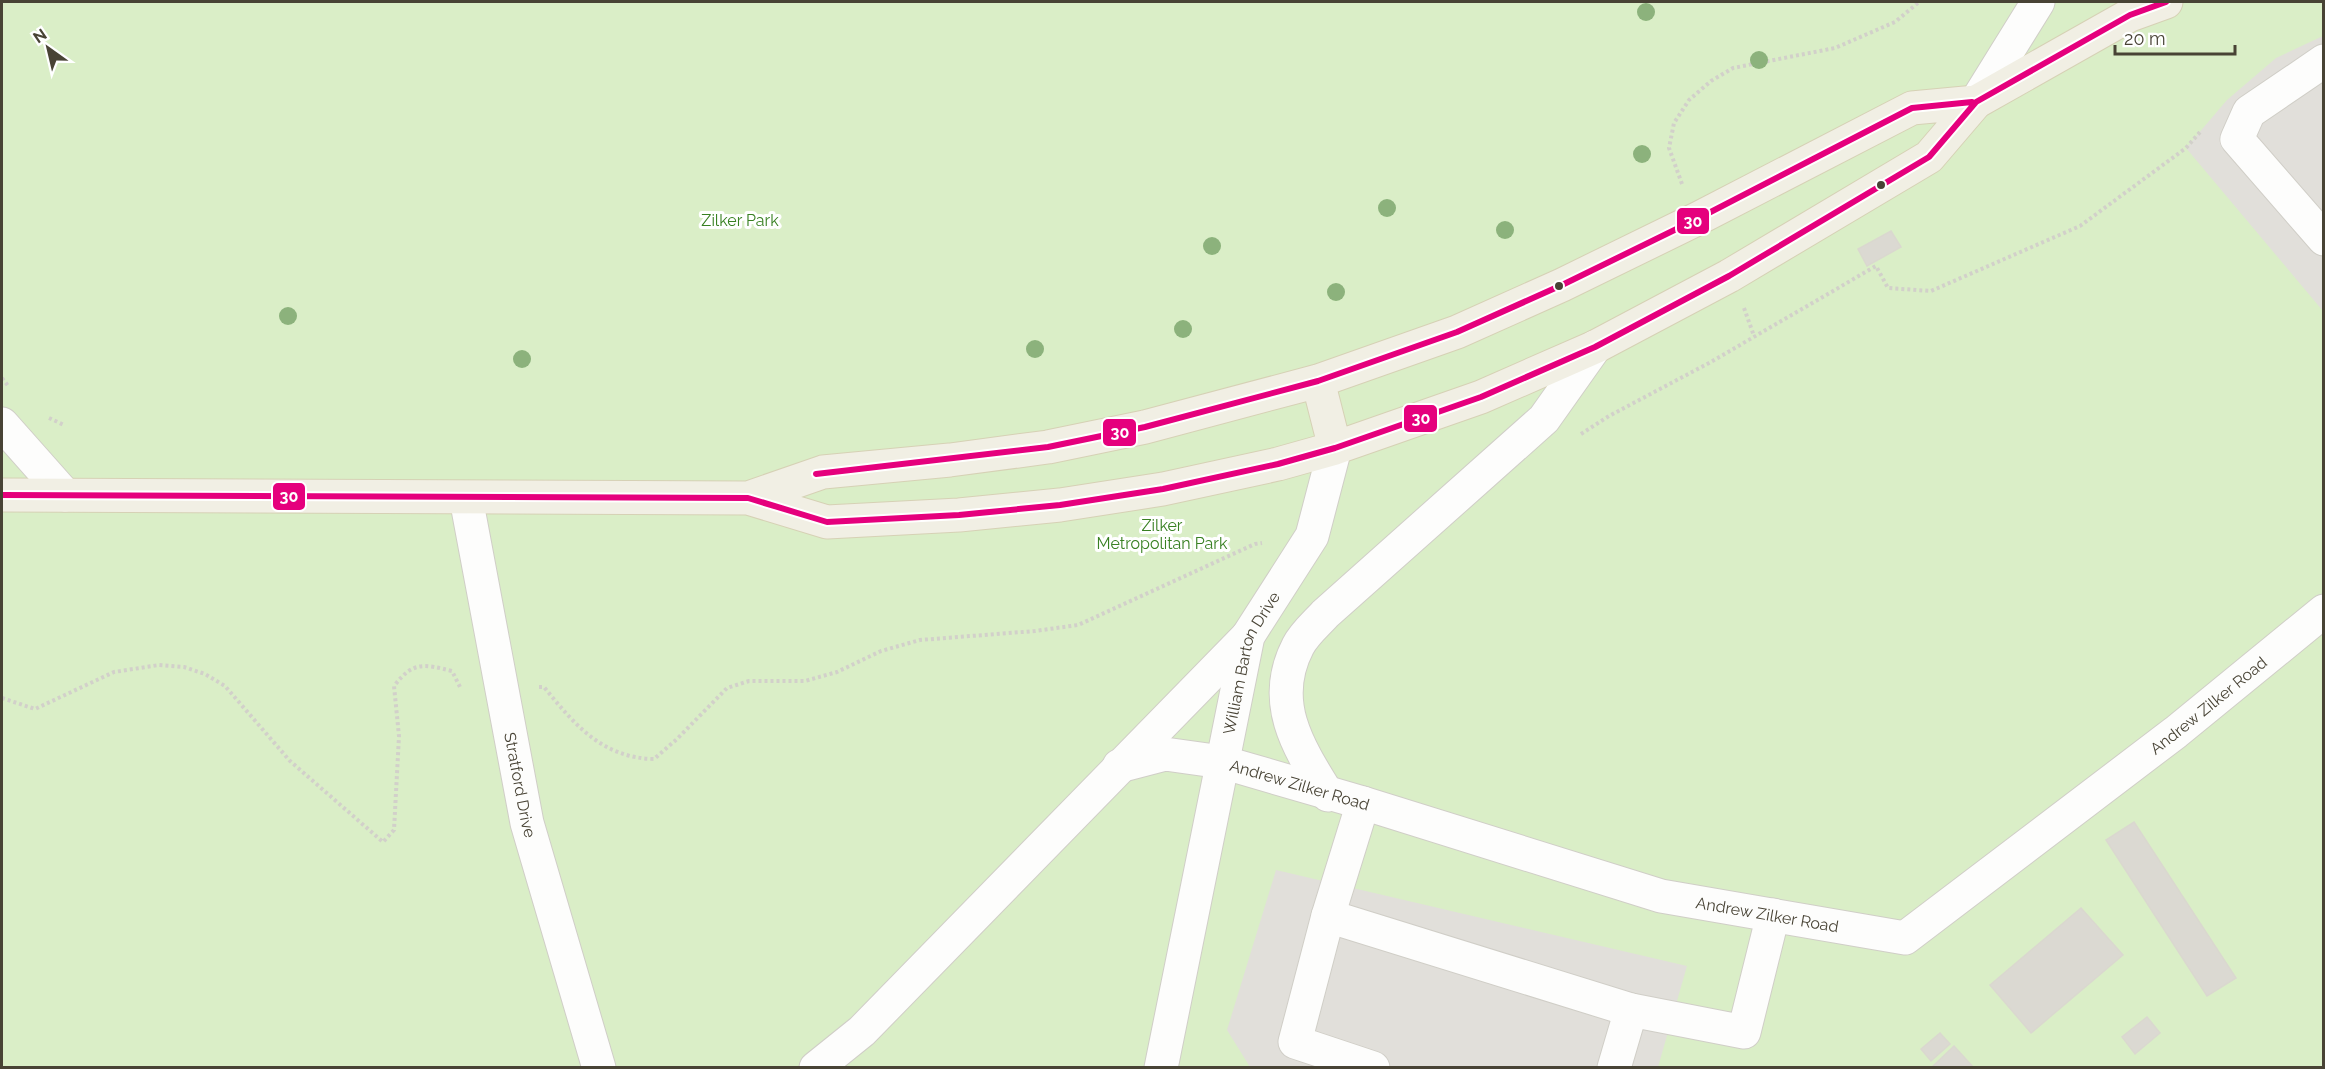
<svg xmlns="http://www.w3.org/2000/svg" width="2325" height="1069" viewBox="0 0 2325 1069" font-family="Raleway,sans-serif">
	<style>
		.green { fill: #daeec7 }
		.parking { fill: #e1dfda }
		.building { fill: #dbd9d2; stroke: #dad8cf; stroke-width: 1.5 }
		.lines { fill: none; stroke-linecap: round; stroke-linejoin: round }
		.minor-casing { stroke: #d0cec7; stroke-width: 35 }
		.major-casing { stroke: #d6d1b5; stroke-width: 35 }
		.path { stroke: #d2d0ca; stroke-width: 4; stroke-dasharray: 3 3; stroke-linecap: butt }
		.minor { stroke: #fdfdfc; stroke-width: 33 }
		.major { stroke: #f1efe4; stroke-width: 33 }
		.bus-1-casing { stroke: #fff; stroke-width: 10 }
		.bus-1 { stroke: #e5007d; stroke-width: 6 }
		.tree { fill: #8cb27c }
		.bus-dot { fill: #484335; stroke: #fff; stroke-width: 2 }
		.labels { text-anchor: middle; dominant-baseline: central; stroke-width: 6; stroke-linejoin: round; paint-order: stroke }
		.park-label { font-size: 16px; fill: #388022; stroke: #fff }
		.street-label { font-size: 16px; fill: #484335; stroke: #fff }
		.line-badge { stroke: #fff; stroke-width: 2 }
		.badge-label { font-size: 16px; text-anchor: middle; font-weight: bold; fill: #fff }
	</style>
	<rect width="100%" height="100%" fill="#f2f0ea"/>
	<!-- green -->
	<path class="green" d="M2 2H2323V1067L2 1068Z"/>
	<!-- parking -->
	<path class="parking" d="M2323 36V311L2186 148 2227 100 2276 58Z
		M1276 870 1687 966 1658 1067H1250L1227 1030Z"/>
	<!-- building -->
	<path class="building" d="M1891 231 1901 247 1867 266 1858 249Z
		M2134 822 2236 978 2207 996 2106 840Z
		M2081 908 2123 955 2031 1033 1990 985Z
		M2147 1017 2160 1033 2135 1054 2122 1037Z
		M1940 1033 1950 1044 1931 1061 1921 1049Z
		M1954 1046 1974 1068H1931Z"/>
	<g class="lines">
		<defs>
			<g id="minor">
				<path d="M2324 61 2249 112 2237 139 2324 239"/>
				<path d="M1976 102 2038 2"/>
				<path d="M2 424 65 495"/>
				<path id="s1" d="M466 498 527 823 599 1068"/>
				<path id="s2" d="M1119 766 1165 754 1222 762 1363 803 1661 896 1905 938 2176 732 2324 611"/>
				<path d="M1328 795C1298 747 1269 702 1298 646 1304 634 1316 624 1325 614L1544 419 1595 347"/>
				<path d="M1363 803 1328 916 1295 1042 1373 1068"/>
				<path d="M1328 916 1631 1010"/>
				<path d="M816 1068 862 1031 1248 636"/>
				<path id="s3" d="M1161 1068 1248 636 1312 536 1335 448"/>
				<path d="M1614 1068 1631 1010 1744 1032 1773 915"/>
			</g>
			<path id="major" d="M1318 381 1335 448
				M2 495 748 498 827 522 959 515 1060 505 1163 489 1278 464 1335 448 1481 397 1595 347 1729 276 1929 157 1976 102 2130 15 2166 2
				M748 498 823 472 950 460 1048 447 1145 427 1318 381 1457 332 1562 285 1699 218 1912 108 1976 102"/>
		</defs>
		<!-- minor casing -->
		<use href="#minor" class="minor-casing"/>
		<!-- major casing -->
		<use href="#major" class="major-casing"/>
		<!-- path -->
		<path class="path" d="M1682 184 1669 148 1674 123 1689 100 1711 81 1733 68 1835 48 1895 22 1919 2
			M1744 308 1754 336
			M2 378 9 387
			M49 418 64 425
			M1581 434 1609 416 1709 363 1876 266 1888 288 1931 291 2080 226 2186 148 2201 131
			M539 687H544C574 724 602 758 654 759L677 739 727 688 749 681H805L837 672 881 651 920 640 1035 631 1078 625 1255 544 1262 543
			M2 698 35 709 114 672 159 665 184 667 205 674 225 686 290 761 383 842 394 830 399 736 394 686C413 661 424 664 452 671L461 689"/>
		<!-- minor -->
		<use href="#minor" class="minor"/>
		<!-- major -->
		<use href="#major" class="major"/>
		<defs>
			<path id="bus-1" d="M816 474 1048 447 1145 427 1318 381 1457 332 1562 285 1699 218 1912 108 1972 102
				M2 495 748 498 827 522 959 515 1060 505 1163 489 1278 464 1335 448 1481 397 1595 347 1729 276 1929 157 1976 102 2130 15 2166 2"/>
		</defs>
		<!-- bus-1 casing -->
		<use href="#bus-1" class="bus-1-casing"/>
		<!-- bus-1 -->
		<use href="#bus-1" class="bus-1"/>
	</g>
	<!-- trees -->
	<g class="tree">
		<circle cx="1646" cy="12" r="9"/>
		<circle cx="1759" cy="60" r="9"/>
		<circle cx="1642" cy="154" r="9"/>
		<circle cx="1387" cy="208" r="9"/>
		<circle cx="1505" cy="230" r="9"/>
		<circle cx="1212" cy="246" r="9"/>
		<circle cx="1336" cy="292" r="9"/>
		<circle cx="288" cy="316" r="9"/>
		<circle cx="1183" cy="329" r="9"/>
		<circle cx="1035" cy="349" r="9"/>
		<circle cx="522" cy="359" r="9"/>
	</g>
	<!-- markers -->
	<g class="bus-dot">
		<circle cx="1881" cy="185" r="5"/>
		<circle cx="1559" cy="286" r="5"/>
	</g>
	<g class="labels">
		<!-- park labels -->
		<g class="park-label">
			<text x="740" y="220">Zilker Park</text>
			<text x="1162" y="525">Zilker<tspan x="1162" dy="18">Metropolitan Park</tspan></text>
		</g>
		<!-- street labels -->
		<g class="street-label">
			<text stroke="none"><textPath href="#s3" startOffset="416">William Barton Drive</textPath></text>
			<text stroke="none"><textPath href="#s2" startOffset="1194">Andrew Zilker Road</textPath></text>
			<text stroke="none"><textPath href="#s2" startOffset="186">Andrew Zilker Road</textPath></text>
			<text stroke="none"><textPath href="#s1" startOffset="292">Stratford Drive</textPath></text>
			<text stroke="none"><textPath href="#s2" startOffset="672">Andrew Zilker Road</textPath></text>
		</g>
	</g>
	<g class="line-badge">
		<rect x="1676" y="207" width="34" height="28" rx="6" fill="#e5007d"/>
		<rect x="1403" y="404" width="35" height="29" rx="6" fill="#e5007d"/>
		<rect x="1102" y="418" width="35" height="29" rx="6" fill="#e5007d"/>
		<rect x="272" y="482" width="34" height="29" rx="6" fill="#e5007d"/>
	</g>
	<g class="badge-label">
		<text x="1693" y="227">30</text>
		<text x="1421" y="424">30</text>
		<text x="1120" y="438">30</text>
		<text x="289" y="502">30</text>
	</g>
	<!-- border -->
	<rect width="2325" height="1069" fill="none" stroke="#484335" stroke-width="6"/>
	<!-- north arrow -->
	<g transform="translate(48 48) rotate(326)" stroke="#ffffff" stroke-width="4.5" paint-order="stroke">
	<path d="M0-4.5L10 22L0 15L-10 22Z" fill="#484335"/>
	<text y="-9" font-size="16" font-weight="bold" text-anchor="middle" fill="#484335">N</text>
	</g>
	<!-- scale -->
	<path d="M2115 45v9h120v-9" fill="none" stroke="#484335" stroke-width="3"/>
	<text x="2124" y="45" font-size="18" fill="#484335" stroke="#ffffff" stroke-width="4.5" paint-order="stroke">20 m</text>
</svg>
